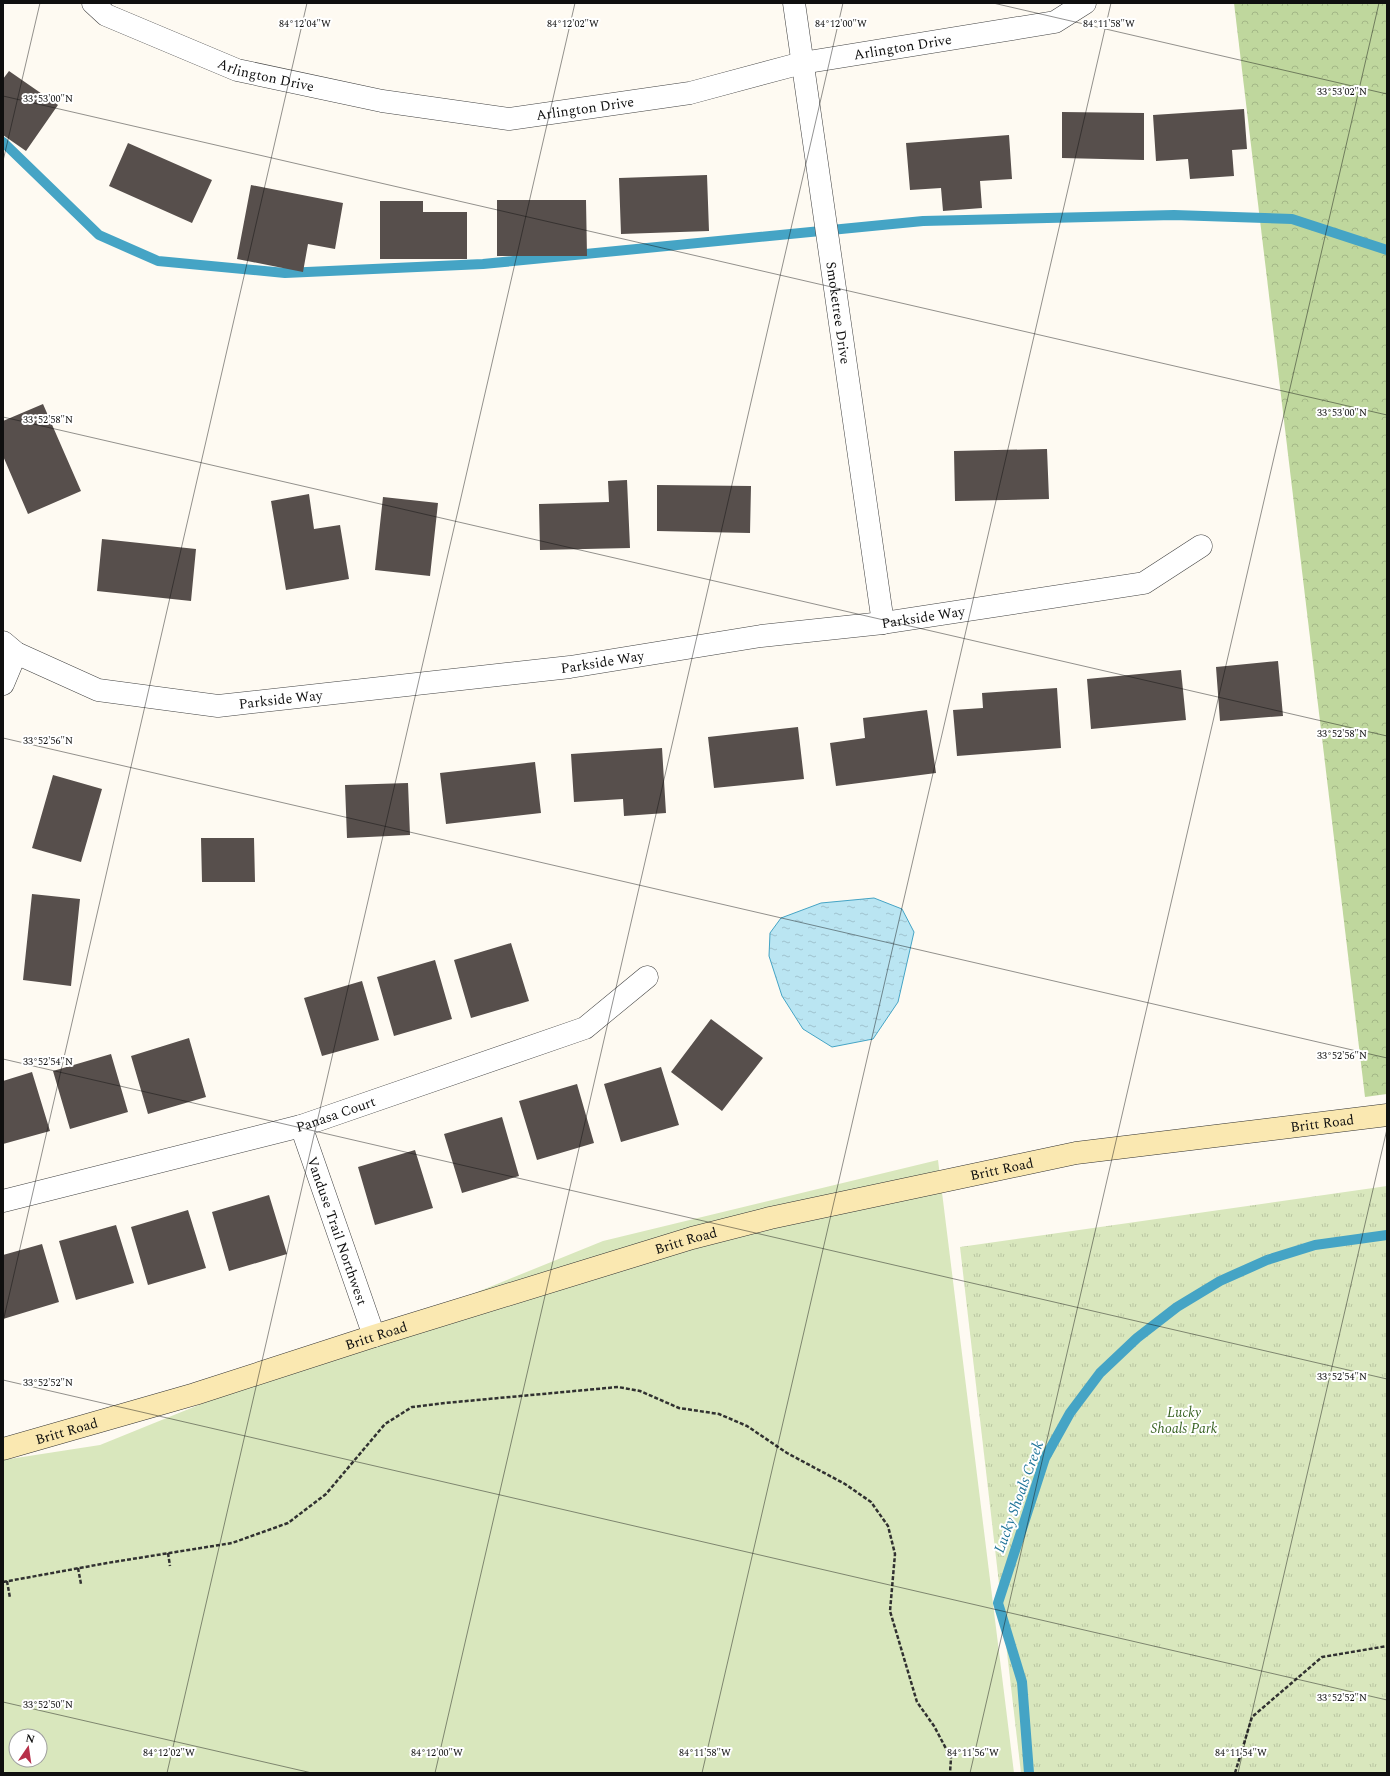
<svg xmlns="http://www.w3.org/2000/svg" width="1390" height="1776" viewBox="0 0 1390 1776" font-family="Spectral,serif">
	<style>
		.grass { fill: #d9e7bd; fill-rule: evenodd }
		.forest { fill: url(#forest-crowns) }
		.park { fill: url(#park-tufts) }
		.water { fill: url(#water-ripples); stroke: #45a4c5 }
		.lines { fill: none; stroke-linecap: round; stroke-linejoin: round }
		.stream { stroke: #45a4c5; stroke-width: 10 }
		.building { fill: #574f4c }
		.street-casing { stroke: #424242; stroke-width: 23 }
		.secondary-casing { stroke: #313131; stroke-width: 23 }
		.path { stroke: #313131; stroke-width: 2.5; stroke-dasharray: 4 2; stroke-linecap: butt }
		.street { stroke: #fff; stroke-width: 22 }
		.secondary { stroke: #fae8b1; stroke-width: 22 }
		.ticks { fill: none; stroke: #0f0f0f; stroke-width: 1; stroke-opacity: 0.45 }
		.labels { text-anchor: middle; dominant-baseline: central; stroke-width: 4; stroke-linejoin: round; paint-order: stroke }
		.street-label { font-size: 14px; fill: #0f0f0f; stroke: #fff }
		.park-label { font-size: 14px; font-style: italic; fill: #396323; stroke: #fff }
		.water-label { font-size: 15px; font-style: italic; fill: #207599; stroke: #fff }
		.ticks-label { font-size: 10px; text-anchor: middle; fill: #0f0f0f; stroke: #fff; stroke-width: 4; stroke-linejoin: round; paint-order: stroke }
	</style>
	<defs>
		<pattern id="forest-crowns" width="20" height="18" patternUnits="userSpaceOnUse"><rect width="20" height="18" fill="#bfd79d"/><path d="M2 6a3 3 0 1 1 6 0M12 15a3 3 0 1 1 6 0" fill="none" stroke="#a3b786"/></pattern>
		<pattern id="park-tufts" width="24" height="20" patternUnits="userSpaceOnUse"><rect width="24" height="20" fill="#d9e7bd"/><path d="M3 7l-1-3M5 7V3M7 7l1-3M15 17l-1-3M17 17v-4M19 17l1-3" fill="none" stroke="#b9c5a1"/></pattern>
		<pattern id="water-ripples" width="26" height="14" patternUnits="userSpaceOnUse"><rect width="26" height="14" fill="#bae5f2"/><path d="M2 4q2-2 4 0t4 0M15 11q2-2 4 0t4 0" fill="none" stroke="#9fc3ce"/></pattern>
	</defs>
	<rect width="100%" height="100%" fill="#fefaf2"/>
	<!-- grass -->
	<path class="grass" d="M938 1160 1014 1773H3V1460L100 1445 603 1241ZM16 1736H40V1760H16Z"/>
	<!-- forest -->
	<path class="forest" d="M1234 3H1387V1094L1365 1097Z"/>
	<!-- park -->
	<path class="park" d="M1387 1186V1773H1021L960 1247Z"/>
	<!-- water -->
	<path class="water" d="M874 898 902 909 914 932 898 1002 873 1039 832 1047 803 1029 782 996 769 956 770 933 781 918 821 903Z"/>
	<g class="lines">
		<!-- stream -->
		<path class="stream" d="M3 142 99 235 158 261 285 273 483 264 923 221 1174 215 1292 219 1387 250
			M1029 1773 1022 1682 998 1603 1045 1458 1070 1413 1100 1373 1137 1338 1177 1307 1220 1281 1267 1260 1315 1245 1387 1235"/>
	</g>
	<!-- building -->
	<path class="building" d="M9 71 58 105 26 151 3 135V79Z
		M1244 109 1247 149 1232 150 1234 176 1190 179 1188 159 1156 161 1153 115Z
		M1062 112 1144 113V160L1062 158Z
		M1009 135 1012 179 980 181 982 208 943 211 941 188 910 190 906 143Z
		M128 143 212 180 192 223 109 186Z
		M707 175 709 231 621 234 619 178Z
		M251 185 343 203 335 249 308 244 303 272 237 259Z
		M497 200H586L587 256H497Z
		M380 201H423V212H467V259H380Z
		M43 404 81 491 28 514 3 456V421Z
		M1047 449 1049 499 955 501 954 451Z
		M627 480 630 548 540 550 539 504 609 502 608 481Z
		M657 485 751 486 750 533 657 531Z
		M309 494 314 529 340 525 349 579 286 590 271 501Z
		M383 497 438 503 430 576 375 570Z
		M102 539 196 549 191 601 97 591Z
		M1278 661 1283 716 1220 721 1216 667Z
		M1181 670 1186 720 1091 729 1087 679Z
		M1057 688 1061 748 957 756 953 710 983 708 982 693Z
		M927 710 936 773 836 786 830 743 865 738 863 718Z
		M798 727 804 779 714 788 708 737Z
		M662 748 666 813 624 816 623 799 574 802 571 754Z
		M535 762 541 813 446 824 440 773Z
		M53 775 102 789 81 862 32 848Z
		M408 783 410 835 347 838 345 785Z
		M201 838H254L255 882H202Z
		M32 894 80 899 71 986 23 980Z
		M511 943 529 1001 471 1018 454 960Z
		M435 960 452 1019 394 1036 377 977Z
		M362 981 379 1040 322 1056 304 998Z
		M711 1019 763 1058 722 1111 671 1072Z
		M189 1038 206 1097 148 1114 131 1056Z
		M111 1054 128 1112 70 1129 53 1071Z
		M661 1067 679 1125 621 1142 604 1084Z
		M32 1072 50 1131 3 1144V1081Z
		M577 1084 594 1143 537 1160 519 1101Z
		M502 1117 519 1176 462 1193 444 1134Z
		M415 1150 433 1208 375 1225 358 1167Z
		M269 1195 287 1254 229 1271 212 1212Z
		M188 1210 206 1268 148 1285 131 1227Z
		M116 1225 134 1283 76 1300 59 1241Z
		M42 1244 59 1302 3 1319V1255Z"/>
	<g class="lines">
		<defs>
			<g id="street">
				<path id="s1" d="M93 3 106 15 237 70 382 101 509 119 690 93 802 63 1055 22 1085 3"/>
				<path id="s2" d="M794 3 883 623"/>
				<path id="s3" d="M3 642 16 653 98 690 218 706 570 667 761 636 883 623 1144 583 1201 546"/>
				<path d="M3 684 16 653"/>
				<path id="s4" d="M301 1126 374 1336"/>
				<path id="s5" d="M3 1201 301 1126 585 1028 647 977"/>
			</g>
			<g id="secondary">
				<path id="s6" d="M3 1449 195 1394 374 1336 692 1238 770 1218 1076 1153 1387 1115"/>
			</g>
		</defs>
		<!-- street casing -->
		<use href="#street" class="street-casing"/>
		<!-- secondary casing -->
		<use href="#secondary" class="secondary-casing"/>
		<!-- path -->
		<path class="path" d="M168 1553 170 1566
			M78 1568 81 1584
			M7 1581 10 1598
			M3 1582 107 1563 232 1543 288 1523 326 1494 385 1424 412 1407 445 1403 618 1387 640 1391 679 1408 719 1414 747 1426 787 1453 845 1484 871 1502 888 1526 895 1554 890 1611 917 1702 934 1726 951 1758 950 1773
			M1235 1773 1252 1717 1322 1657 1387 1646"/>
		<!-- street -->
		<use href="#street" class="street"/>
		<!-- secondary -->
		<use href="#secondary" class="secondary"/>
	</g>
	<!-- ticks -->
	<path class="ticks" d="M993 3 1387 94M3 96 1387 415M3 161 40 3M3 417 1387 736M3 738 1387 1058M3 1059 1387 1379M3 1322 307 3M3 1380 1387 1700M3 1702 312 1773M167 1773 575 3M435 1773 843 3M702 1773 1111 3M970 1773 1379 3M1238 1773 1387 1129"/>
	<g class="labels">
		<!-- street labels -->
		<g class="street-label">
			<text stroke="none"><textPath href="#s1" startOffset="837">Arlington Drive</textPath></text>
			<text stroke="none"><textPath href="#s1" startOffset="189">Arlington Drive</textPath></text>
			<text stroke="none"><textPath href="#s1" startOffset="513">Arlington Drive</textPath></text>
			<text stroke="none"><textPath href="#s2" startOffset="313">Smoketree Drive</textPath></text>
			<text stroke="none"><textPath href="#s3" startOffset="939">Parkside Way</textPath></text>
			<text stroke="none"><textPath href="#s3" startOffset="615">Parkside Way</textPath></text>
			<text stroke="none"><textPath href="#s3" startOffset="291">Parkside Way</textPath></text>
			<text stroke="none"><textPath href="#s5" startOffset="344">Panasa Court</textPath></text>
			<text stroke="none"><textPath href="#s6" startOffset="1362">Britt Road</textPath></text>
			<text stroke="none"><textPath href="#s6" startOffset="1038">Britt Road</textPath></text>
			<text stroke="none"><textPath href="#s4" startOffset="111">Vanduse Trail Northwest</textPath></text>
			<text stroke="none"><textPath href="#s6" startOffset="714">Britt Road</textPath></text>
			<text stroke="none"><textPath href="#s6" startOffset="390">Britt Road</textPath></text>
			<text stroke="none"><textPath href="#s6" startOffset="66">Britt Road</textPath></text>
		</g>
		<!-- park labels -->
		<g class="park-label">
			<text x="1184" y="1412">Lucky<tspan x="1184" dy="16">Shoals Park</tspan></text>
		</g>
		<!-- water labels -->
		<g class="water-label">
			<text transform="translate(1019 1497) rotate(-70)">Lucky Shoals Creek</text>
		</g>
	</g>
	<g class="ticks-label">
		<text x="573" y="27">84°12'02"W</text>
		<text x="841" y="27">84°12'00"W</text>
		<text x="1109" y="27">84°11'58"W</text>
		<text x="305" y="27">84°12'04"W</text>
		<text x="1342" y="95">33°53'02"N</text>
		<text x="48" y="102">33°53'00"N</text>
		<text x="1342" y="416">33°53'00"N</text>
		<text x="48" y="423">33°52'58"N</text>
		<text x="1342" y="737">33°52'58"N</text>
		<text x="48" y="744">33°52'56"N</text>
		<text x="1342" y="1059">33°52'56"N</text>
		<text x="48" y="1065">33°52'54"N</text>
		<text x="1342" y="1380">33°52'54"N</text>
		<text x="48" y="1386">33°52'52"N</text>
		<text x="1342" y="1701">33°52'52"N</text>
		<text x="48" y="1708">33°52'50"N</text>
		<text x="169" y="1756">84°12'02"W</text>
		<text x="437" y="1756">84°12'00"W</text>
		<text x="705" y="1756">84°11'58"W</text>
		<text x="973" y="1756">84°11'56"W</text>
		<text x="1241" y="1756">84°11'54"W</text>
	</g>
	<!-- border -->
	<rect width="1390" height="1776" fill="none" stroke="#0f0f0f" stroke-width="8"/>
	<!-- north arrow -->
	<g transform="translate(28 1748) rotate(13)"><circle r="19" fill="#ffffff" stroke="#9f9f9f"/>
	<path d="M0-3L7 15L0 10L-7 15Z" fill="#b72f49"/>
	<text y="-6" font-size="11" font-weight="bold" text-anchor="middle" fill="#0f0f0f">N</text>
	</g>
</svg>
